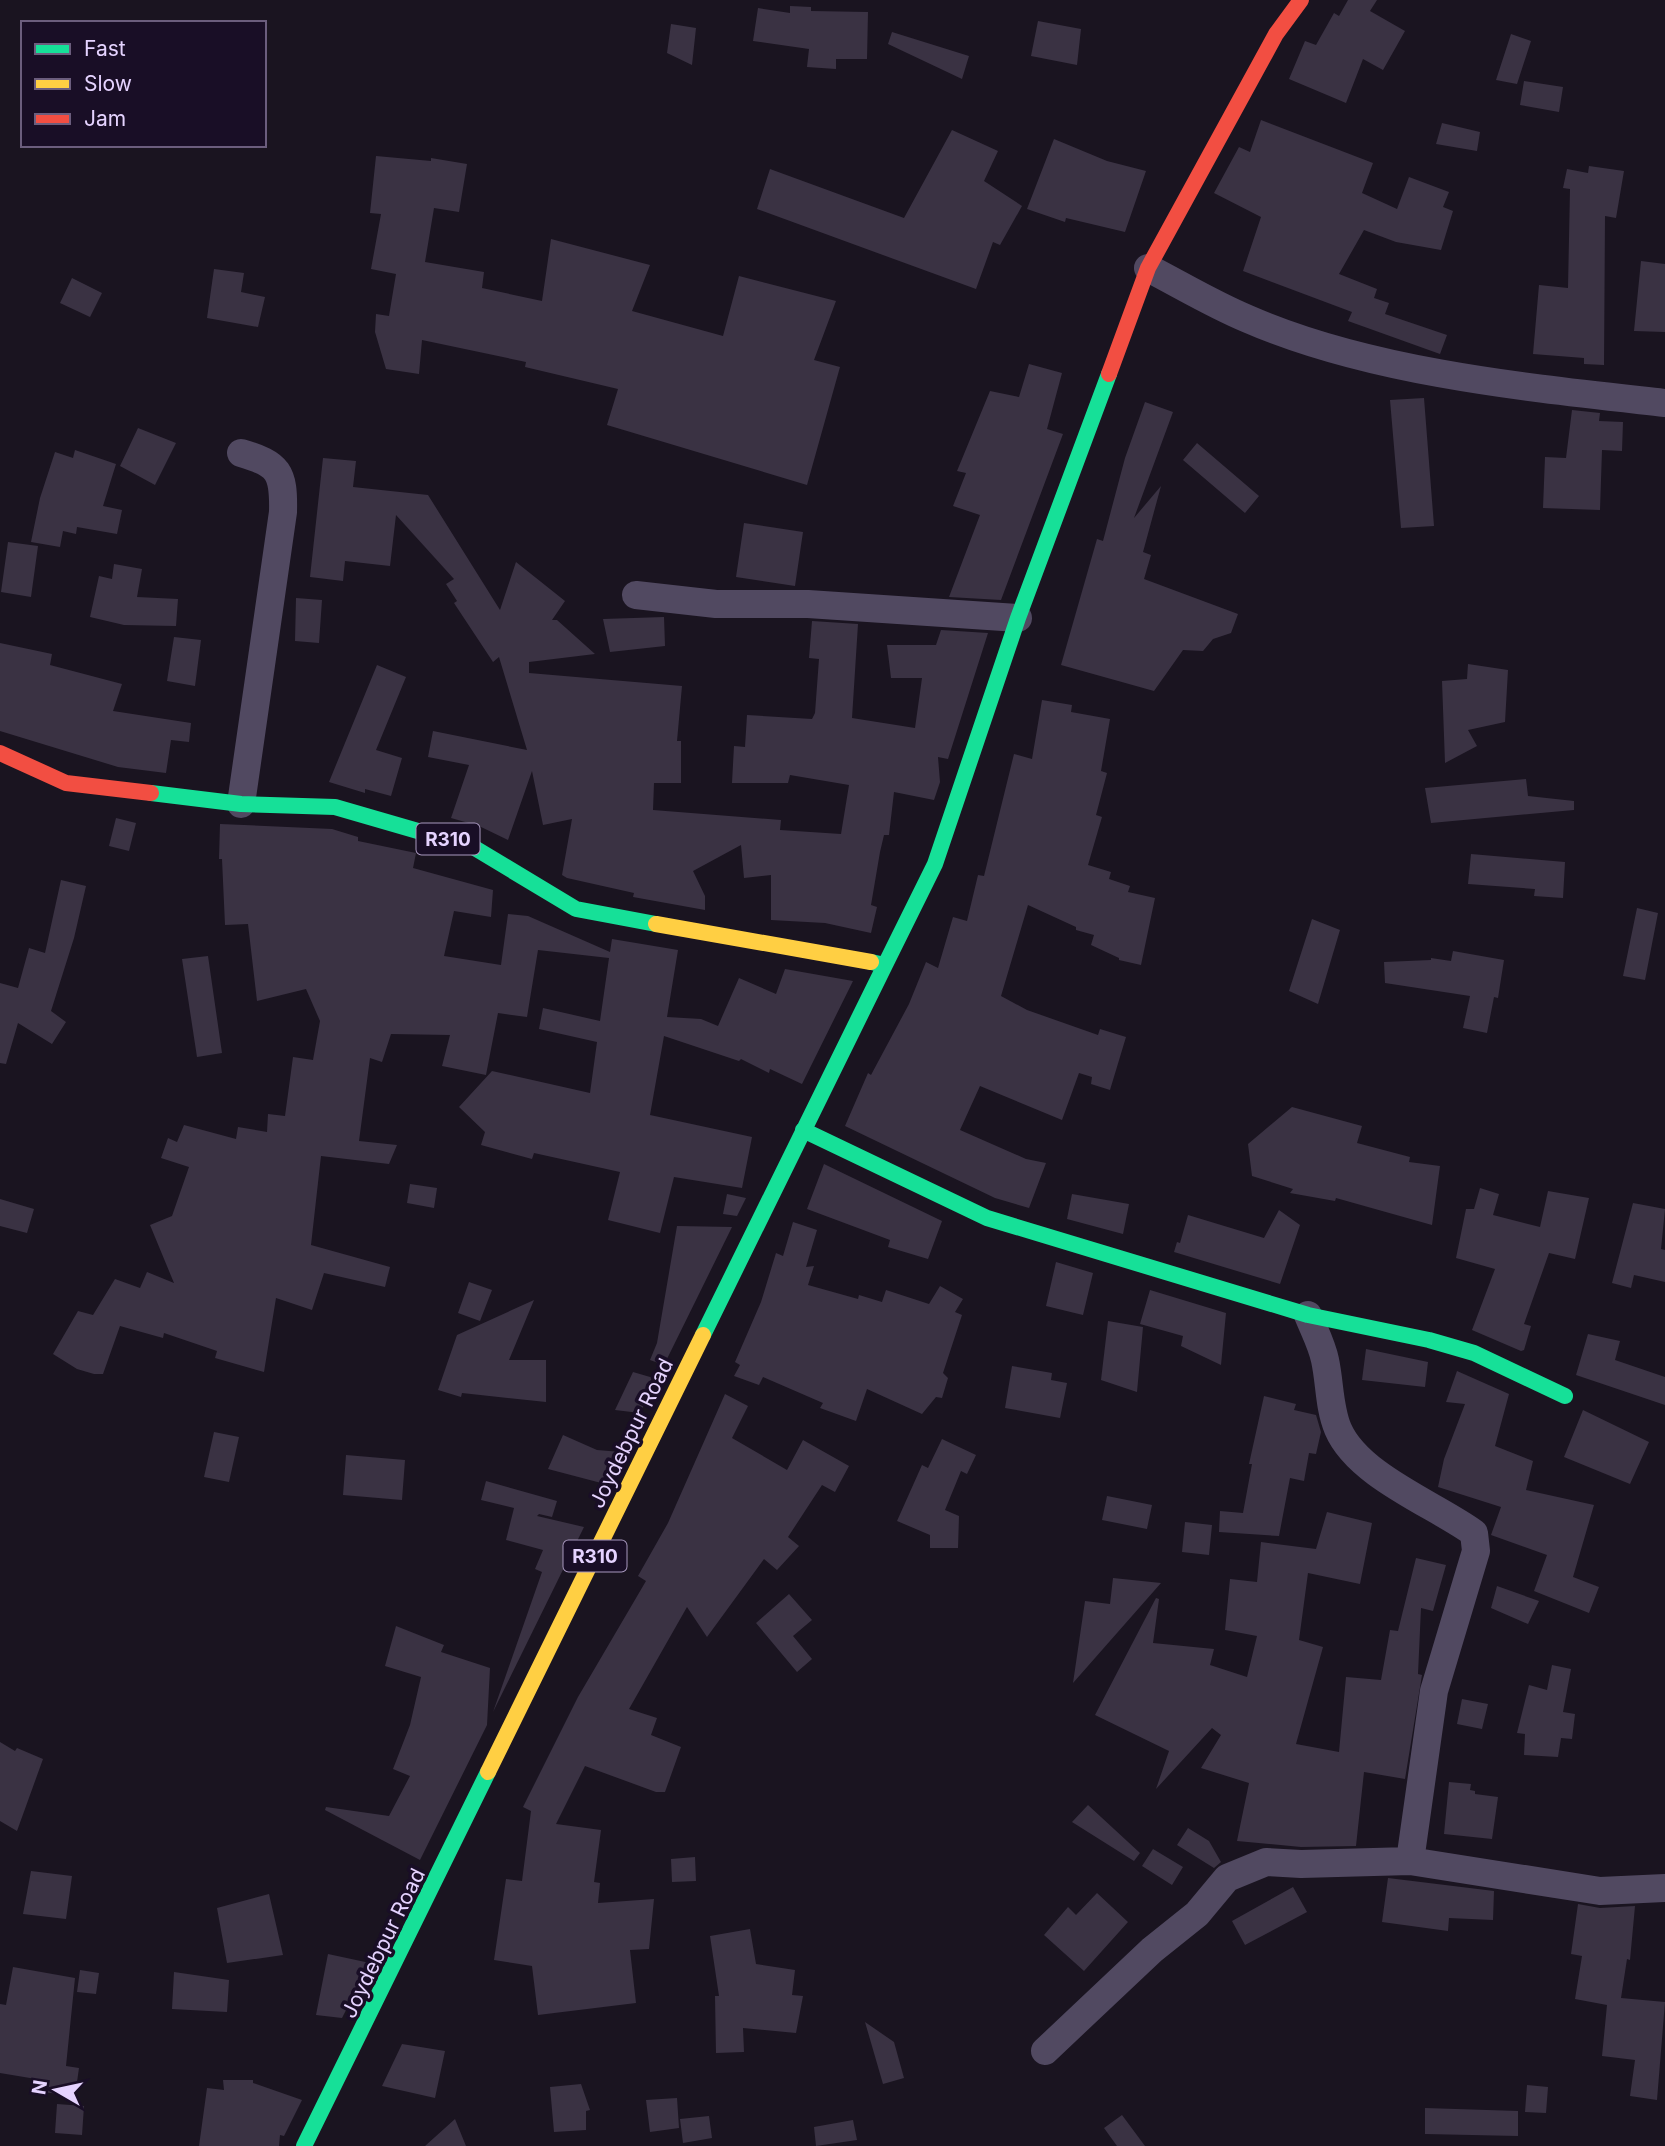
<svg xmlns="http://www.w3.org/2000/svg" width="1665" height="2146" viewBox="0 0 1665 2146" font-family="Inter,sans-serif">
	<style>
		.building { fill: #3a3243 }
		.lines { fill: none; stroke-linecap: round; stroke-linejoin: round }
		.street { stroke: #514961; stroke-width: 28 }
		.fast { stroke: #16e098; stroke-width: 16 }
		.slow { stroke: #ffcf43; stroke-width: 16 }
		.jam { stroke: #f24e42; stroke-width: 16 }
		.labels { text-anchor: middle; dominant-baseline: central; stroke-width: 7; stroke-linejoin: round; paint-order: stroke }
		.shield { fill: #190e26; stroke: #a898be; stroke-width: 2 }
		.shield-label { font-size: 19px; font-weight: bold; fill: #e5d3ff }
		.street-label { font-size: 21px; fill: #e5d3ff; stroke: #190e26 }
	</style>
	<rect width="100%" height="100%" fill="#1a1420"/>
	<!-- building -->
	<path class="building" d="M1348 0H1377L1370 11 1405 31 1383 70 1363 59 1346 103 1289 79 1305 41 1316 45 1334 13 1339 16Z
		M790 6 811 7V11L868 12 867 59H836V69L807 67 809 49 753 41 758 8 790 13Z
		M1038 21 1081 29 1077 65 1031 56Z
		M671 24 696 28 692 65 667 53Z
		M892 32 969 56 962 79 888 44Z
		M1511 34 1531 41 1517 84 1496 80Z
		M1524 81 1563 87 1559 112 1520 105Z
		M1261 120 1373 163 1362 193 1397 209 1409 177 1449 192 1443 207 1453 211 1441 250 1396 242 1364 230 1339 274 1377 289 1374 298 1389 303 1385 314 1447 335 1440 354 1348 321 1352 312 1243 271 1261 217 1214 193 1239 147 1250 152Z
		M1442 123 1480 132 1477 151 1436 144Z
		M952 130 998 151 984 181 1022 206 1000 245 993 242 976 289 757 209 770 169 904 218Z
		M1054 139 1107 161 1146 171 1125 232 1066 218 1065 222 1027 209Z
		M376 156 431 161V158L467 164 459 212 434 208 425 262 484 272 482 288 542 301 551 239 650 265 632 311 723 336 739 276 836 301 814 360 840 367 807 485 607 425 618 389 525 367 526 362 422 340 419 374 386 369 375 332 376 314 389 316 396 274 371 269 381 214 370 213Z
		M1589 166 1624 171 1616 218 1605 216 1604 365 1584 364V358L1533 354 1539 285 1568 288 1570 189 1563 188 1567 169 1588 173Z
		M1641 261 1665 264V332L1634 331Z
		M214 269 244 273 241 292 265 297 258 327 207 318Z
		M72 278 102 293 90 317 60 303Z
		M1029 364 1062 373 1047 429 1063 434 1001 600 949 597 980 515 953 506 966 473 957 471 990 391 1019 397Z
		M1424 398 1434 526 1401 528 1390 400Z
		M1145 402 1173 412 1134 518 1161 486 1143 552 1151 555 1144 579 1238 614 1231 633 1213 639 1203 651 1183 650 1154 691 1061 665 1097 539 1103 541 1125 458Z
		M1572 410 1600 413 1599 421 1623 422 1622 451 1602 450 1600 510 1543 508 1545 457 1566 458Z
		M138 428 176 443 155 485 120 466Z
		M1197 443 1259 496 1245 513 1183 460Z
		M75 450 116 464 103 506 122 510 117 534 77 527 76 534 63 531 60 547 31 542 40 498 55 452 73 458Z
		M323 458 356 461 353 487 428 495 500 610 516 562 565 601 552 620H557L595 654 529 662V673L682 686 677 741H681V783H654L653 810 781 820 780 830 841 834 849 785 790 775 788 783H732L734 746 745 747 747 715 812 719 815 713 819 659 809 658 812 621 858 624 852 718 915 728 922 678H891L887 645H936L941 630 988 633 948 759 938 757 940 782 934 800 894 792 889 835H884L880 852 871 905 877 907 871 933 825 923 771 920V875L744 878 741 845 693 871 705 896V910L633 897 634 893 567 878 562 875 572 819 543 825 532 771 508 840 479 826 451 818 469 765 428 757 433 731 527 750 499 657 493 662 454 603 457 601 446 584 454 579 396 515 390 566 345 561 343 581 310 577Z
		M744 523 803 532 795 586 736 577Z
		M8 542 38 546 31 597 1 592Z
		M114 564 142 569 137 597 178 599 176 626 124 625 90 617 99 576 112 579Z
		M296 598 322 600 319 643 295 641Z
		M664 617 665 646 610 652 603 619Z
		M174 637 201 640 195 686 167 681Z
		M0 643 52 654 50 665 122 684 113 711 191 723 189 742 171 740 166 773 118 767 0 731Z
		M1468 664 1508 670 1505 722 1468 730 1477 746 1445 763 1442 681 1467 679Z
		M377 665 406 677 376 750 402 758 391 796 365 789V793L329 782Z
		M1042 700 1072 705 1071 712 1110 719 1101 771 1107 773 1096 815 1102 817 1088 865 1111 872 1109 879 1130 886 1128 892 1155 898 1141 965 1119 960V958L1091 945 1094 935 1076 930V927L1028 905 1001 996 1027 1010 1098 1035 1100 1029 1126 1037 1110 1090 1091 1084 1092 1077 1079 1073 1062 1120 980 1086 960 1130 1026 1159 1046 1163 1029 1208 995 1198 845 1126 868 1073 871 1075 909 1004 926 962 938 968 953 917 967 921 978 875 984 876 1014 754 1032 759Z
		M1526 779 1528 796 1574 801V810L1431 823 1425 788Z
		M116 818 136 823 129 851 109 846Z
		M220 824 332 829 358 837V841L416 853 413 868 493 890 491 917 454 911 444 956 501 965 508 914 528 916 610 952 612 939 678 950 667 1017 701 1019 718 1026 739 978 776 994 785 969 853 981 802 1084 770 1069 769 1073 741 1059 739 1061 664 1036 650 1115 752 1137 742 1188 674 1177 660 1233 608 1220 620 1172 534 1153 532 1159 481 1145 485 1132 459 1107 492 1071 590 1093 597 1042 539 1029 543 1008 600 1021 609 958 538 950 527 1017 498 1013 486 1075 442 1066 450 1035 391 1034 382 1062 370 1058 359 1141 397 1145 389 1164 321 1156 311 1245 390 1267 385 1287 324 1273 312 1310 276 1298 264 1372 215 1358 217 1351 164 1333 163 1338 120 1326 103 1374H94L77 1369 53 1354 78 1311 93 1315 115 1279 140 1288 147 1272 174 1283 150 1225 172 1216 189 1167 161 1158 168 1138 177 1142 184 1125 236 1139 238 1127 267 1132 268 1114 285 1116 293 1057 313 1060 320 1021 306 989 257 1001 248 924 225 925 222 859H219Z
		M1471 854 1565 862 1563 898 1534 896 1535 889 1468 884Z
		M61 880 86 886 74 938 51 1011 66 1022 52 1044 18 1023 6 1064 0 1063V983L18 988 29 948 45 953Z
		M1637 908 1658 913 1645 980 1623 976Z
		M1312 919 1340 930 1318 1004 1289 991Z
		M1453 951 1504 960 1498 998 1494 997 1487 1033 1463 1028 1470 996 1385 983 1384 962 1431 960V958L1451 961Z
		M208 956 222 1053 197 1057 182 959Z
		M1292 1107 1362 1126 1357 1143 1410 1157 1409 1162 1440 1166 1432 1225 1336 1198 1335 1201 1290 1193 1293 1189 1252 1176 1248 1144Z
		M824 1164 942 1221 928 1259 888 1247 890 1240 807 1209Z
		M410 1184 437 1188 434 1208 407 1203Z
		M1480 1188 1499 1194 1493 1215 1540 1227 1548 1191 1589 1198 1575 1259 1549 1253 1524 1324 1531 1326 1524 1350 1521 1351 1472 1330 1495 1269 1456 1258 1466 1209H1474Z
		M727 1194 746 1198 737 1216 723 1214Z
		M1072 1194 1129 1204 1123 1234 1067 1219Z
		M0 1199 34 1209 27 1233 0 1226Z
		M1633 1203 1665 1209 1661 1249 1665 1250V1282L1634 1275 1631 1288 1612 1283Z
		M1279 1210 1300 1225 1280 1284 1174 1252 1177 1242 1180 1243 1188 1215 1264 1238Z
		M793 1222 817 1230 806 1267 814 1266 808 1285 858 1299 859 1295 882 1302 886 1290 929 1304 940 1286 963 1299 955 1312 962 1315 943 1373 948 1378 942 1398 936 1397 922 1414 867 1389 856 1421 820 1408 823 1403 763 1377 759 1385 734 1376 740 1365 735 1362 761 1302 776 1253 783 1256Z
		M677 1226 732 1227 664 1365 650 1360 657 1343Z
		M1056 1262 1093 1273 1083 1315 1046 1306Z
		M469 1282 492 1290 480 1321 458 1313Z
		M1150 1290 1226 1313 1221 1365 1181 1346 1183 1336 1140 1324Z
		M534 1300 509 1360H546V1402L462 1393 461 1397 438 1390 457 1335Z
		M1108 1321 1143 1327 1137 1392 1101 1380Z
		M1588 1334 1620 1341 1615 1360 1665 1377V1405L1576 1375Z
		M1366 1349 1428 1362 1425 1387 1362 1380Z
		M1012 1366 1052 1373 1051 1380 1067 1383 1060 1418 1005 1408Z
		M1457 1371 1509 1394 1495 1446 1533 1461 1526 1490 1594 1505 1573 1577 1599 1587 1589 1613 1534 1591 1547 1555 1491 1535 1501 1507 1438 1487 1444 1459 1465 1404 1446 1402Z
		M633 1372 657 1379 640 1413 615 1410Z
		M725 1394 748 1406 732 1438 787 1470 803 1440 849 1466 835 1492 822 1485 788 1537 799 1546 777 1570 764 1559 707 1637 687 1607 629 1709 657 1718 651 1735 681 1747 665 1792H656L585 1766 556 1824 601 1830 594 1882 600 1883 598 1903 654 1899 649 1949 630 1950 636 2003 538 2015 532 1966 494 1960 506 1879 522 1881 531 1811 523 1807 578 1697 646 1581 638 1576 668 1523Z
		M1264 1396 1296 1404 1294 1410 1316 1415 1321 1432 1316 1454 1309 1453 1304 1481 1290 1478 1279 1536 1219 1532 1220 1511 1243 1513 1252 1464H1249Z
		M1583 1410 1649 1442 1630 1484 1564 1457Z
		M214 1432 239 1437 229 1482 204 1477Z
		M563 1435 597 1450 621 1452 605 1484 548 1469Z
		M942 1439 976 1455 967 1474 961 1471 945 1510 959 1516 958 1548H930V1535L897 1521 922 1465 928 1468Z
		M346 1455 405 1460 402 1500 343 1495Z
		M486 1481 557 1501 552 1517 539 1514 537 1516 584 1527 493 1712 542 1572 535 1569 543 1550 506 1540 514 1508 481 1500Z
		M1107 1496 1152 1505 1147 1529 1102 1520Z
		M1327 1512 1372 1523 1360 1584 1308 1573 1299 1640 1323 1647 1296 1744 1339 1752 1346 1677 1381 1680 1390 1630 1398 1631 1416 1558 1446 1565 1433 1611 1421 1608 1418 1674 1422 1675 1405 1779 1364 1772 1356 1846 1301 1847 1237 1841 1249 1783 1201 1768 1221 1735 1212 1728 1156 1789 1169 1751 1095 1715 1156 1598 1159 1599 1153 1643 1214 1649 1210 1665 1247 1677 1257 1636 1225 1630 1230 1579 1257 1582 1261 1542 1316 1549Z
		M1185 1522 1212 1525 1209 1555 1182 1552Z
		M1113 1578 1161 1583 1073 1683 1085 1601 1110 1604Z
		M1497 1586 1539 1601 1528 1624 1491 1608Z
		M789 1594 812 1620 793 1636 812 1659 797 1672 756 1623Z
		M396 1626 444 1645 441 1652 490 1668 487 1725 420 1860 325 1810 326 1807 389 1816 410 1776 393 1769 410 1725 421 1677 385 1666Z
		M1552 1665 1571 1669 1563 1712 1575 1714 1572 1739 1561 1738 1558 1757 1524 1755 1525 1734 1517 1733 1529 1685 1547 1690Z
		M1462 1699 1488 1704 1482 1729 1457 1724Z
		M0 1742 15 1751 17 1748 43 1759 17 1831 0 1821Z
		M1449 1782 1471 1784 1470 1790 1475 1791V1794L1498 1797 1492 1839 1444 1834Z
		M1088 1805 1140 1853 1134 1861 1072 1822Z
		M1188 1828 1209 1841 1221 1862 1214 1868 1177 1845Z
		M1153 1849 1183 1867 1172 1885 1142 1866Z
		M695 1857 696 1881 672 1882 671 1859Z
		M31 1871 72 1876 66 1919 23 1914Z
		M1388 1878 1494 1891 1493 1920 1449 1918 1448 1931 1382 1922Z
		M1293 1887 1307 1912 1245 1945 1232 1921Z
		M1097 1893 1128 1922 1084 1971 1044 1935 1068 1907 1076 1915Z
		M269 1894 283 1955 227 1963 217 1908Z
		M1578 1904 1600 1908 1635 1906 1630 1960 1627 1959 1621 1998 1665 2002 1657 2100 1630 2096 1635 2060 1602 2056 1607 2005 1575 1999 1582 1956 1571 1954Z
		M750 1929 756 1964 795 1970 792 1995 803 1996 796 2033 743 2028 744 2052 716 2053 715 1996H719L710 1936Z
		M328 1954 370 1963 342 2018 316 2015Z
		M13 1967 75 1978 66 2066 79 2068 75 2096 35 2091 36 2079 0 2073V2004L6 2005Z
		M80 1970 99 1973 96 1994 77 1992Z
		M174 1972 229 1980 227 2012 172 2009Z
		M865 2022 894 2042 904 2078 883 2084Z
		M402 2044 445 2051 435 2098 382 2086Z
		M223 2080H253V2083L302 2100 284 2136 280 2135 279 2146H199L207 2088 224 2090Z
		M581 2084 590 2110 586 2111V2130L554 2132 550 2087Z
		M1527 2085 1548 2087 1546 2113 1525 2112Z
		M677 2098 679 2128 650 2132 646 2100Z
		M57 2104 84 2106 82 2135 55 2133Z
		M1425 2108 1518 2111V2136L1425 2134Z
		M1122 2115 1145 2146H1117L1104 2128Z
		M709 2116 712 2138 683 2143 680 2119Z
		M455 2119 466 2146H425Z
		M853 2120 857 2140 816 2146 814 2127Z"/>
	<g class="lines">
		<!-- street -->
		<path class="street" d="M1148 268C1181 285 1214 305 1248 319 1372 373 1531 388 1665 403
			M636 595 716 604H808L1018 618
			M241 804 283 512C284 472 279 464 241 453
			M1308 1315C1314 1330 1322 1345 1325 1360 1330 1383 1329 1408 1338 1429 1358 1476 1436 1505 1474 1533L1476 1551 1434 1691 1410 1861
			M1045 2051 1152 1950 1197 1914 1227 1878 1266 1862 1301 1864 1410 1861 1600 1891 1665 1888"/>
		<!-- fast -->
		<path class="fast" d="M151 793 241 804 335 807 473 847 576 909 656 924
			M885 965 935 864 1018 618 1109 374
			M803 1130 987 1218 1308 1315 1429 1340 1474 1353 1565 1396
			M703 1335 885 965 871 962
			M304 2146 488 1772"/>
		<!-- slow -->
		<path class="slow" d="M656 924 871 962
			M488 1772 703 1335"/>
		<!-- jam -->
		<path class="jam" d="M1109 374 1148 268 1276 34 1301 0
			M0 753 66 783 151 793"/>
	</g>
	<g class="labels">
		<!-- shield labels -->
		<g class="shield">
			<rect x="416.5" y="823.5" width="63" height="31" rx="5"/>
			<rect x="563.5" y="1540.5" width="63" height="31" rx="5"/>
		</g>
		<g class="shield-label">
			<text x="448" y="839">R310</text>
			<text x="595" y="1556">R310</text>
		</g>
		<!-- street labels -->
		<g class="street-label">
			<text transform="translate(631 1433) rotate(-64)">Joydebpur Road</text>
			<text transform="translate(383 1943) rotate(-64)">Joydebpur Road</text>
		</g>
	</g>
	<!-- legend -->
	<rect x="21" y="21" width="245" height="126" fill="#190e26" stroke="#6b5d7d" stroke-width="2"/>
	<rect x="35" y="44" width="35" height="10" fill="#16e098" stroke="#6b5d7d" stroke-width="2"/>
	<text x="84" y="56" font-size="21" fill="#e5d3ff">Fast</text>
	<rect x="35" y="79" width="35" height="10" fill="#ffcf43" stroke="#6b5d7d" stroke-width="2"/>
	<text x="84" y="91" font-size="21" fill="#e5d3ff">Slow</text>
	<rect x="35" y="114" width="35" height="10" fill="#f24e42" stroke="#6b5d7d" stroke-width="2"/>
	<text x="84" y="126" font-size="21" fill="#e5d3ff">Jam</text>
	<!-- north arrow -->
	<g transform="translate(56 2090) rotate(279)" stroke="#190e26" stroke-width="5" paint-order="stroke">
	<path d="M0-5L12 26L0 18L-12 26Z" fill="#e5d3ff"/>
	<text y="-10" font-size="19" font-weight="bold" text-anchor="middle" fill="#e5d3ff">N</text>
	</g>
</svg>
